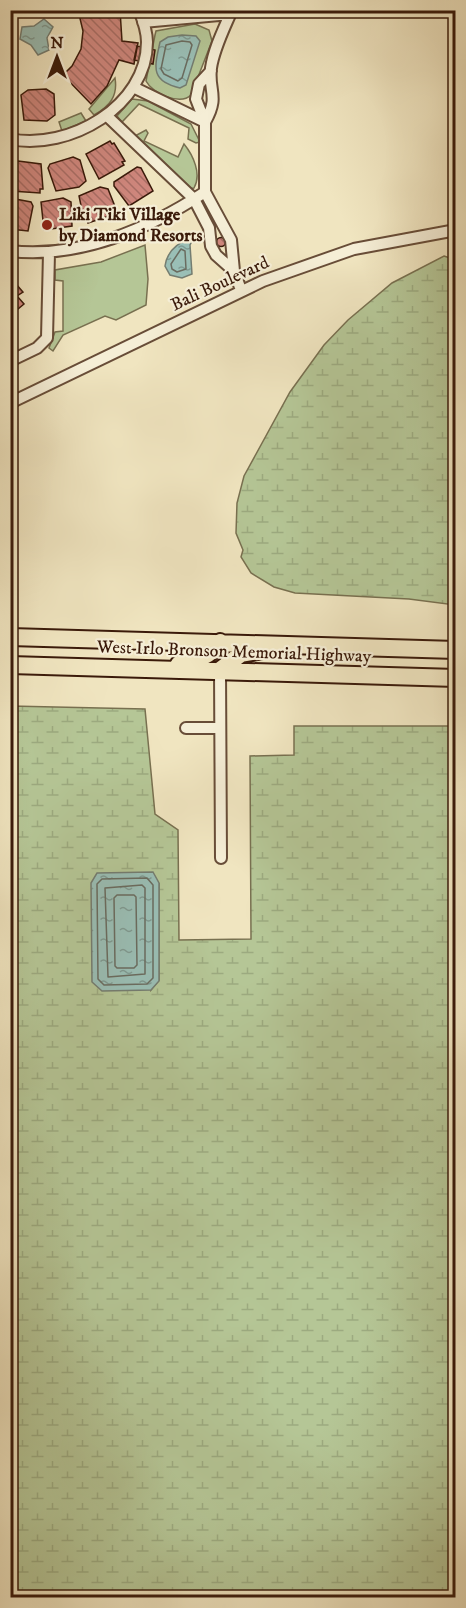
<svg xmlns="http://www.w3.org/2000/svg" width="466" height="1608" viewBox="0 0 466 1608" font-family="'IM FELL DW Pica',serif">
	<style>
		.green { fill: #b5c696; stroke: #787050; stroke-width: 1.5 }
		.wetland { fill: url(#wetland-marsh); stroke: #787050; stroke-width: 1.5; fill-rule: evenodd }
		.water { fill: url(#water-ripples); stroke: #747d71; stroke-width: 1.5 }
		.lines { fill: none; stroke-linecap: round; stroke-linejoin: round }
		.shore { stroke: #6a6c60; stroke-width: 1.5 }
		.building { fill: url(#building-back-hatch); stroke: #3a1a0a; stroke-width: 1.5 }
		.minor-casing { stroke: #684d38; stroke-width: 14 }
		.highway-casing { stroke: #3a1a0a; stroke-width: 20 }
		.minor { stroke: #f5eed6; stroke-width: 10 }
		.highway { stroke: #f0e5c0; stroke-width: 16 }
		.poi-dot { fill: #8f2418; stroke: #f5eed6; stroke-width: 2 }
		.labels { text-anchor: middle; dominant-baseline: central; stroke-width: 4.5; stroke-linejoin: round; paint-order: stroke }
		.poi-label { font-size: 18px; font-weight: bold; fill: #3a1a0a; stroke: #f5eed6; text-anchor: start }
		.street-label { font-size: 18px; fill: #3a1a0a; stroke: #f5eed6 }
	</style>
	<defs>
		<pattern id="wetland-marsh" width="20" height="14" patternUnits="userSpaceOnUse" patternTransform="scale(1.5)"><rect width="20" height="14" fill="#b5c696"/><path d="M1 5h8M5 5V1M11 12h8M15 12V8" fill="none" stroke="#9caa80"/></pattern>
		<pattern id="water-ripples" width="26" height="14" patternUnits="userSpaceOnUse" patternTransform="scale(1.5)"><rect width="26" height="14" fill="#9abfb6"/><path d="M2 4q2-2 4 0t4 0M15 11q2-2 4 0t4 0" fill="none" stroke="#7f9a92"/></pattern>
		<pattern id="building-back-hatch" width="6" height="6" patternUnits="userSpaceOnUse" patternTransform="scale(1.5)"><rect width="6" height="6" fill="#ce867c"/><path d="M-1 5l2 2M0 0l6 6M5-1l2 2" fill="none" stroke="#a86d64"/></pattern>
	</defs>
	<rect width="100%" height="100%" fill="#f0e5c0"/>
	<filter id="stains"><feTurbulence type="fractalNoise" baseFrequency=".00333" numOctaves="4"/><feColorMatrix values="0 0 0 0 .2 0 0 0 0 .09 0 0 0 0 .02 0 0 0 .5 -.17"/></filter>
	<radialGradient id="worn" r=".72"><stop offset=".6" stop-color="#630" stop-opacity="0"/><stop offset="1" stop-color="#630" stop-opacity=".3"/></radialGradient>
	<!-- green -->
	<path class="green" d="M195 24 209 30 212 41 191 95C180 106 152 93 146 81L155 35 156 31Z
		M115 78C118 96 110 106 94 115L89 109Z
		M132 99 148 101 191 124 200 142 196 143 188 139 189 128 139 104 122 122 117 116Z
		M81 113 86 121 62 131 59 122Z
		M146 130 148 133 144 141 178 157 184 144C193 155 202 174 194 188L189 189 135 136Z
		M145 245 148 279 146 305 116 320 105 316 63 335 53 351 49 348 55 332 63 331V281L55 280V270L101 262Z"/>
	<!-- wetland -->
	<path class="wetland" d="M444 256 456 260 455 605 409 599 295 593 274 587 251 573 241 557 243 550 236 533 237 503 244 476 290 392 324 345 348 320 392 283Z
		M10 706 145 709 155 814 178 830 179 940 251 939 250 756 294 755V726H455V1597H11ZM159 883V980L151 990Z"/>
	<!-- water -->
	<path class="water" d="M44 19 53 27 47 38 49 50 38 55 31 45 20 39 22 27 34 26Z
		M182 35 196 36 200 41 186 85 180 88C149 81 155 66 160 42L168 37Z
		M189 239H193L190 245 192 274 182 278 170 275 165 266C167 252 175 244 189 239Z
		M153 872 159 883V981L151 990 102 991 92 982 91 883 97 873Z"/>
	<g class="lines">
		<!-- shore -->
		<path class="shore" d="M182 41 190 42 192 45 182 78 178 81 164 74 161 69 166 45Z
			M181 249 185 251 186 269 177 272 172 269 171 264Z
			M147 878 153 885V978L147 984 104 985 98 979 97 884 102 879Z
			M142 885 145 888V974L108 977 105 888Z
			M117 895H134L136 897 137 965 134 968H117L115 966 114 898Z"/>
	</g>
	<!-- building -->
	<path class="building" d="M78 10H120L122 41 138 43 134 64 119 60 107 86 91 104 63 75 72 66 81 49 83 31Z
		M137 46 155 50 153 64 134 60Z
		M10 84 16 93 10 103Z
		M46 89 54 94 55 115 47 121 24 120 21 95 28 90Z
		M110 141 112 144 114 143 125 161 122 162 124 165 99 179 86 154Z
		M73 157 80 160 86 181 79 187 56 191 48 168 50 164Z
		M18 161 41 164 43 189H40V193L11 191V166Z
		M137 167 141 168 153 191 129 206 114 186V182Z
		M100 187 108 189 116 209 114 210 115 214 88 223 87 219 84 220 79 196Z
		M10 198 31 202 33 206 28 231 10 229Z
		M63 198 71 202 72 226 44 230 41 202Z
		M216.5 242a4.5 4.5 0 1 1 9 0a4.5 4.5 0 1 1-9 0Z
		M10 277 23 292 17 296 24 304 18 309 13 304 10 306Z"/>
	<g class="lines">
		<defs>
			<path id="minor" d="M143 22 230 14
				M211 71 199 84 196 99 205 122V192L231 240 234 271 241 290
				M133 87 205 122
				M106 115 194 199 209 228 211 246 216 255 234 271
				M205 122C220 96 208 91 211 68 214 48 224 29 232 10
				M10 139C69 151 147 106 147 42 147 31 143 20 139 10
				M10 251C79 259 149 229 205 192
				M10 361 37 348 47 338 49 253
				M10 403 263 281 354 249 456 230
				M220 670 221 858
				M186 728H219"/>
			<path id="highway" d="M10 637 456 650
				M179 664C196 660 210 657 220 642
				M10 665 456 678
				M220 670 241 654 263 650"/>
		</defs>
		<!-- minor casing -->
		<use href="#minor" class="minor-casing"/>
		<!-- highway casing -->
		<use href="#highway" class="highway-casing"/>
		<!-- minor -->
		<use href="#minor" class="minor"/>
		<!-- highway -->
		<use href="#highway" class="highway"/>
	</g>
	<!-- markers -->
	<circle class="poi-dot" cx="47" cy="225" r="6"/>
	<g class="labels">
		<!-- poi labels -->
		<g class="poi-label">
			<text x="59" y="215">Liki Tiki Village<tspan x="59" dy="21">by Diamond Resorts</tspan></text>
		</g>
		<!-- street labels -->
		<g class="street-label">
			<text transform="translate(220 284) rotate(-25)">Bali Boulevard</text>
			<text transform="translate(234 652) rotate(2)">West Irlo Bronson Memorial Highway</text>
		</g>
	</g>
	<!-- margin -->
	<rect width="466" height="1608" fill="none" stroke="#f0e5c0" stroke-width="36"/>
	<rect x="12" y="12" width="442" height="1584" fill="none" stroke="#3a1a0a" stroke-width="3"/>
	<rect x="18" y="18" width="430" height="1572" fill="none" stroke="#3a1a0a" stroke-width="1.5"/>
	<!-- north arrow -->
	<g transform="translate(57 57)" stroke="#f5eed6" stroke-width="4.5" paint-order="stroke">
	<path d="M0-4.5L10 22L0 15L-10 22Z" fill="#3a1a0a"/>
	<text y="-9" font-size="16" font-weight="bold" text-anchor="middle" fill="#3a1a0a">N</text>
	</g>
	<rect width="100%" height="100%" filter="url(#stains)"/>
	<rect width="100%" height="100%" fill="url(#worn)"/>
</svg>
